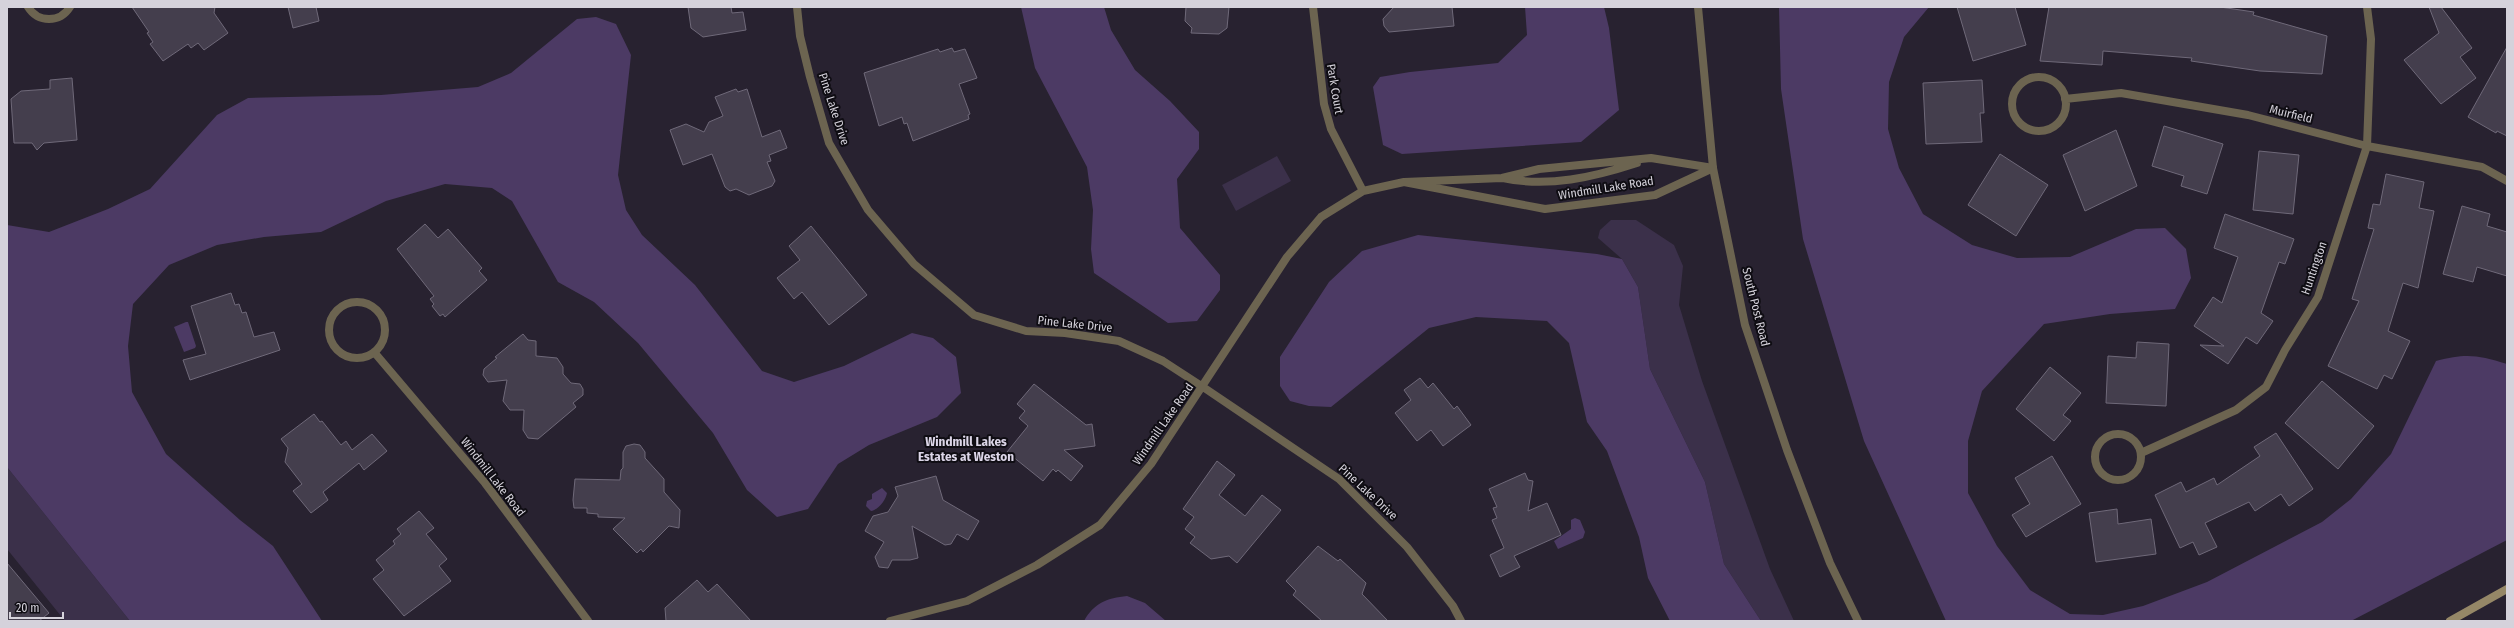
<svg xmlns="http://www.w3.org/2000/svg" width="2514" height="628" viewBox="0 0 2514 628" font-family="'Fira Sans Condensed',sans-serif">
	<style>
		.green { fill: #3b304a }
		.water { fill: #4c3a64 }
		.building { fill: #443e4d; stroke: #6f6979 }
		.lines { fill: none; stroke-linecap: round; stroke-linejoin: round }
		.minor { stroke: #6c6450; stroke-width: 8 }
		.tertiary { stroke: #6c6450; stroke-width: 8 }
		.secondary { stroke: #958767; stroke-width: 8 }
		.labels { text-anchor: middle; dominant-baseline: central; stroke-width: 4; stroke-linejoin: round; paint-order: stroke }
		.street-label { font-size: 12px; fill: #d5d2db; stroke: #0f0d13 }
		.neighbourhood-label { font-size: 13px; font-weight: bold; fill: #dcd6e8; stroke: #0f0d13 }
	</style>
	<rect width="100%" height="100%" fill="#282230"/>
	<!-- green -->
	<path class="green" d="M1277 156 1291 181 1236 211 1222 185Z
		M1611 220H1636L1674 245 1683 266 1679 305 1702 381 1770 569 1794 621H1761L1724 564 1705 482 1650 369 1638 287 1622 259 1598 238 1600 230Z
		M7 467 130 621H65L7 549Z"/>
	<!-- water -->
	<path class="water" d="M1021 7H1104L1111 30 1135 70 1170 101 1199 132V149L1177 179 1180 228 1220 275V290L1197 321 1168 323 1094 273 1091 249 1093 210 1087 167 1035 68Z
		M1525 7H1604L1609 28 1619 110 1581 142 1402 154 1383 145 1373 87 1380 77 1410 72 1498 63 1527 35Z
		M1779 7H1929L1904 37 1889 82 1888 129 1899 168 1923 214 1972 245 2017 258 2070 257 2136 229 2165 228 2186 249 2191 278 2175 309 2110 314 2044 324 1982 391 1968 441V493L1997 546 2030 590 2070 614 2103 615 2143 606 2207 582 2322 522 2351 499 2391 454 2436 361C2466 353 2478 355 2507 364V540L2351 621H1946L1864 441 1803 239 1781 89Z
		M596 17 616 24 631 55 618 175 626 210 642 235 695 285 762 371 794 382 844 366 912 333 933 338 956 357 961 393 937 417 869 445 838 464 808 509 777 517 747 490 713 433 638 343 594 302 558 282 512 201 492 188 445 184 386 201 321 232 264 237 217 245 169 265 133 304 128 346 132 392 166 454 240 520 273 546 322 621H130L7 467V225L49 232 108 209 150 189 217 115 248 98 381 95 478 87 511 73 577 19Z
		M1418 235 1597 254 1622 259 1638 287 1650 369 1705 482 1724 564 1761 621H1670L1648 578 1639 537 1607 451 1587 422 1569 343 1547 321 1476 317 1429 328 1331 407 1309 406 1290 401 1280 386V357L1329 282 1362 251Z
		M186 322H188L196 346 195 348 184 352 174 327Z
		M882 488 887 493C886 500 878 510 871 511L866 506 867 501 872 499V494Z
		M1575 518 1580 520 1585 532 1583 538 1558 549 1554 541 1571 529V520Z
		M1127 596 1145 603 1166 621H1084C1094 603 1107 598 1127 596Z"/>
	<!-- building -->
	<path class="building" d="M132 7H215L214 13 228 33 204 50 198 43 191 48 188 44 163 61 150 44 153 42 147 33 149 32Z
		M288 7H316L319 21 293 28Z
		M688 7H731L732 13 743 12 746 30 703 37 691 28Z
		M1186 7H1229L1227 28 1219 34 1191 33 1192 28 1185 21Z
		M1394 7H1452L1454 26 1389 32 1384 26 1383 19Z
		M1957 7H2015L2026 45 1973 61Z
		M2049 7H2220L2254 12 2253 15 2327 36 2322 74 2260 71 2191 61 2192 58 2103 51 2102 65 2040 61Z
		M2429 7H2441L2472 48 2460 57 2476 78 2441 104 2404 60 2439 33Z
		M2507 47V136L2497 131 2496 133 2468 117Z
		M952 48 954 52 965 49 977 78 959 84 970 114 968 115 969 119 913 141 907 123 904 124 902 117 879 126 864 73 938 49 940 52Z
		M72 78 77 140 44 143 37 150 32 143H14L11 99 21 91 50 89V80Z
		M1982 80 1984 113H1980L1982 142 1926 144 1923 83Z
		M736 89 738 92 747 89 762 137 780 130 787 148 769 155 771 161 767 162 775 181 772 186 749 195 736 189 730 191 725 187 712 154 683 165 670 130 686 124 704 132 709 122 723 116 715 97Z
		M2164 126 2223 144 2207 194 2181 186 2184 176 2152 166Z
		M2116 130 2137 186 2085 211 2063 155Z
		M2259 151 2299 155 2293 214 2253 210Z
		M2000 154 2048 185 2016 236 1968 205Z
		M2386 174 2424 182 2419 208 2434 211 2418 288 2403 283 2388 331 2410 341 2392 379 2384 375 2377 389 2328 366 2359 301 2352 299 2374 229 2368 228 2373 204 2380 205Z
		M2462 206 2490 214 2487 226 2507 232V276L2477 267 2473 282 2443 274Z
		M2225 214 2294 239 2285 264 2279 262 2261 313 2273 321 2257 344 2246 337 2228 364 2200 345 2224 346 2194 326 2213 297 2222 303 2238 257 2214 248Z
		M425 224 438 238 448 229 482 268 479 271 487 280 445 317 443 314 440 316 432 306 434 304 430 299 434 296 397 249Z
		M811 226 867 295 829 325 802 292 794 299 777 278 800 260 789 246Z
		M231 293 235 305 239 304 242 313 246 312 254 337 274 332 280 350 190 380 183 360 206 354 191 306Z
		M523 334 528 340 536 341V356L557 358 563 367V374L571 383 580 384 583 389V395L573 403 576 407 538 439 528 438 523 430 524 410H510L503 401 507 380 488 382 483 375 484 369 497 358 495 357Z
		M2137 342 2169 344 2166 406 2106 403 2108 356 2136 358Z
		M2050 367 2081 393 2063 415 2071 421 2054 441 2016 409Z
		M1420 378 1428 388 1433 383 1454 409 1457 406 1471 425 1443 446 1431 430 1417 441 1395 413 1411 400 1404 390Z
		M2322 381 2374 426 2338 469 2285 423Z
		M1034 384 1086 425 1092 424 1095 446 1064 450 1083 466 1071 481 1058 470 1056 472 1053 469 1043 481 1007 452 1028 426 1019 418 1025 411 1017 404Z
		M314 414 320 422 322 421 341 445 346 441 352 450 372 434 387 451 364 470 359 463 323 492 328 500 311 513 293 491 302 484 285 462 288 448 281 439Z
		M2276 433 2313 489 2289 506 2281 494 2255 511 2249 502 2205 523 2217 547 2199 555 2193 542 2180 548 2155 495 2181 482 2186 492 2214 478 2217 485 2260 456 2254 447Z
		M634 444 640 445 645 452V458L664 479V492L680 510 679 528 669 526 643 552 641 549 637 553 613 529 625 518 598 517V514L587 513V508H574L573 500 575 479 620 480 621 470 623 468V452L626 446Z
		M2052 456 2081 504 2026 537 2012 515 2030 504 2015 478Z
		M1217 461 1235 475 1219 495 1245 516 1262 495 1281 510 1237 563 1229 556 1211 559 1190 543 1195 537 1185 529 1194 517 1183 509Z
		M1525 473 1528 480 1533 481 1528 511 1547 503 1561 535 1514 556 1520 567 1500 577 1490 555 1504 548 1492 520 1497 518 1493 508 1497 507 1489 489Z
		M936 476 943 500 979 521 968 540 957 534 951 544 945 545 912 526 918 558 910 560H892L888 568 879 567 875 557 884 542 865 531 873 516 888 512 898 496 895 487Z
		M2117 509 2118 524 2151 519 2156 554 2096 562 2089 513Z
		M419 511 434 528 426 534 447 559 439 566 451 581 404 616 373 579 384 570 376 560 395 544 393 541 401 534 397 529Z
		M1318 546 1338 561 1340 559 1366 583 1362 594 1388 621H1322L1293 595 1296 591 1286 581Z
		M7 563 49 613 39 621H7Z
		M697 580 708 592 717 584 751 621H666L665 608Z"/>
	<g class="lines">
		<!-- minor -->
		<path class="minor" d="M28 7C38 23 60 23 70 7
			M797 7 800 36 810 77 829 143 868 210 914 264 974 315 1026 331 1065 333 1119 341 1163 361 1203 387 1339 479 1407 547 1453 606 1461 621
			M1313 7 1324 104 1331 129 1363 191
			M2012 104a27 27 0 1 1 54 0a27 27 0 1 1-54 0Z
			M2065 99 2121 93 2248 115 2367 146 2482 167 2507 181
			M1503 178C1548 188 1594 177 1637 163
			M329 330a28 28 0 1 1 56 0a28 28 0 1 1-56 0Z
			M374 352 485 483 588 621
			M2095 457a23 23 0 1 1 46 0a23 23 0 1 1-46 0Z
			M2141 453 2236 410 2266 387 2285 350 2318 297 2367 146 2371 39 2367 7
			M890 621 967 601 1037 565 1100 525 1151 464 1287 257 1321 217 1363 191 1404 182 1502 178 1539 169 1651 158 1713 168 1655 195 1545 209 1404 182"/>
		<!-- tertiary -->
		<path class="tertiary" d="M1698 7 1713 168 1745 325 1787 450 1830 563 1858 621"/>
		<!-- secondary -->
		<path class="secondary" d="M2450 621 2507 589"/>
	</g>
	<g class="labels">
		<!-- street labels -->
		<g class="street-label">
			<text transform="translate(1335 89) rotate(80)">Park Court</text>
			<text transform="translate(834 109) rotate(72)">Pine Lake Drive</text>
			<text transform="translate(2291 114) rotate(14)">Muirfield</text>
			<text transform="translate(1606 188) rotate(-9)">Windmill Lake Road</text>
			<text transform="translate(2314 268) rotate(-71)">Huntington</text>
			<text transform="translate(1756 307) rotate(76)">South Post Road</text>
			<text transform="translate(1075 324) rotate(6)">Pine Lake Drive</text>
			<text transform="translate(1163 424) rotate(-55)">Windmill Lake Road</text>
			<text transform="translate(493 477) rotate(52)">Windmill Lake Road</text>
			<text transform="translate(1368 492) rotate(43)">Pine Lake Drive</text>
		</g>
		<!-- neighbourhood labels -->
		<g class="neighbourhood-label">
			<text x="966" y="441">Windmill Lakes<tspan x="966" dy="15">Estates at Weston</tspan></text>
		</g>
	</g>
	<!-- border -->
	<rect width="2514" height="628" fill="none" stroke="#d5d2db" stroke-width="16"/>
	<!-- scale -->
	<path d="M10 612v6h53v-6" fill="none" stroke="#d5d2db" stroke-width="2"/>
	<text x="16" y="612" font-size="12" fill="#d5d2db" stroke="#0f0d13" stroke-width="3" paint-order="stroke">20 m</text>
</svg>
